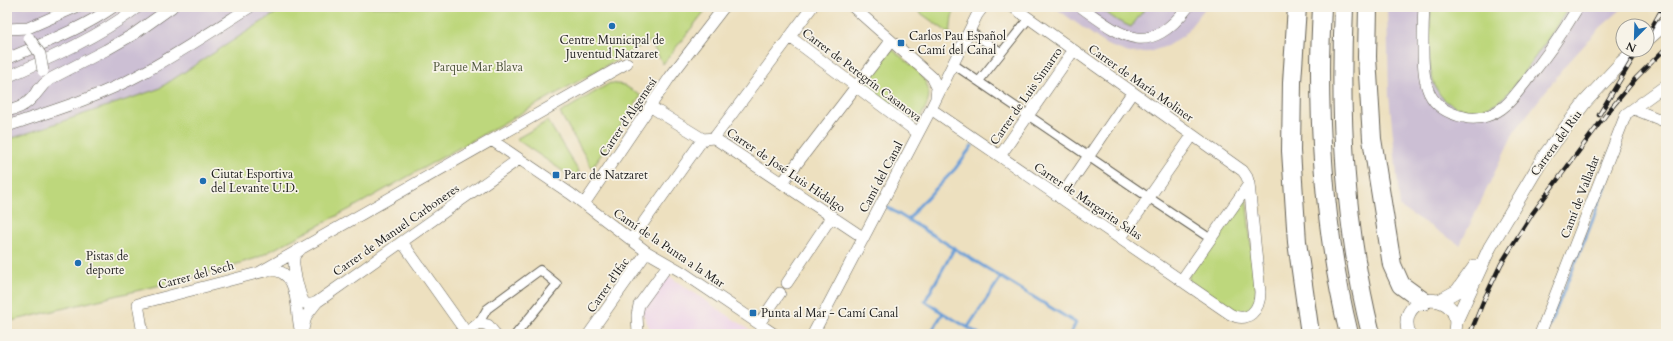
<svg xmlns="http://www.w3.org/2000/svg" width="1673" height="341" viewBox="0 0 1673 341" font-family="Cardo,serif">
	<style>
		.built { fill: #edd1e9 }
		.industrial { fill: #ccbfd4 }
		.green { fill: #bdd77c; stroke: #6c7a4c }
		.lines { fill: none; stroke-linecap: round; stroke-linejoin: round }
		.stream { stroke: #6b9fd7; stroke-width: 3 }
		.pedestrian-casing { stroke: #656155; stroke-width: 10 }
		.minor-casing { stroke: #656155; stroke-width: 12 }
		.tertiary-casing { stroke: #656155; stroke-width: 14 }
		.trunk-casing { stroke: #656155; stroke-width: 20 }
		.pedestrian { stroke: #fff; stroke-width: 8 }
		.minor { stroke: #fff; stroke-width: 11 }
		.tertiary { stroke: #fff; stroke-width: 13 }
		.trunk { stroke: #fff; stroke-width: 18 }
		.rail-casing { stroke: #1c1c1c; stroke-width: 4.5 }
		.rail { stroke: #f7f3e8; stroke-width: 3; stroke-dasharray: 9; stroke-linecap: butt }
		.minor-bridge-casing { stroke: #656155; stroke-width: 12; stroke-linecap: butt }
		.minor-bridge { stroke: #fff; stroke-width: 11 }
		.poi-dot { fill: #1f6fb2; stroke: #f7f3e8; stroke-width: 1.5 }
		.labels { text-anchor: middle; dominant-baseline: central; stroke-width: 3.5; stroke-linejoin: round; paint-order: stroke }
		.poi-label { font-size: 12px; fill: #1c1c1c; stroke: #f7f3e8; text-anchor: start }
		.park-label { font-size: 12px; fill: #4c5439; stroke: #f7f3e8 }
		.street-label { font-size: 12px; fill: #1c1c1c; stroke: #f7f3e8 }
	</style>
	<rect width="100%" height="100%" fill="#f7f3e8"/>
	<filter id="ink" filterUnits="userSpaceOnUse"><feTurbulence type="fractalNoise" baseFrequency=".025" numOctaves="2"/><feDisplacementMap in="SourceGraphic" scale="8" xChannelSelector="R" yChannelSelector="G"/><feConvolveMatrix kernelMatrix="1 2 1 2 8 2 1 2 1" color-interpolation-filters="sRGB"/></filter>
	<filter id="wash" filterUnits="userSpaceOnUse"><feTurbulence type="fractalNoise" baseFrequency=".012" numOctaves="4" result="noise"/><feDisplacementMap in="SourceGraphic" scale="16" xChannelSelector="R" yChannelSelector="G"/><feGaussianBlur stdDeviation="0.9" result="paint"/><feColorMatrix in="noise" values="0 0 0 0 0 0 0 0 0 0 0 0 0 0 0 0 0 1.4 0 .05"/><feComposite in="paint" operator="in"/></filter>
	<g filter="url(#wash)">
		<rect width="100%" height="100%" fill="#ede0bf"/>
		<!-- built -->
		<path class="built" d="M667 275 756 334H648L650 329 642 312Z"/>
		<!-- industrial -->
		<path class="industrial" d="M7 7H288L158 89 7 140Z
			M1054 7H1206L1183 36 1167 46 1149 52 1129 53 1107 45Z
			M1387 7H1624L1601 27 1565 66 1514 132 1460 245 1400 207 1389 95Z"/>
		<!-- green -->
		<path class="green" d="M285 7H708L663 64 650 41 350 209 257 258 194 277 7 322V140L158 89Z
			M912 7H956L952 17 950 34Z
			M1098 7H1146L1131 27 1118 21Z
			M1431 7H1569C1555 29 1540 51 1524 72 1518 81 1511 91 1503 98 1491 107 1479 112 1464 109 1419 101 1430 40 1431 7Z
			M892 49C907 63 934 78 928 101 926 109 920 117 916 124L865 85Z
			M610 83 624 85 641 96 592 168 560 113Z
			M548 121 579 172 577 178H573L516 139Z
			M1246 197 1257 299 1250 311 1239 314 1189 282V275Z"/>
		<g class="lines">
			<!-- stream -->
			<path class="stream" d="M887 207 1076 323 1070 334
				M908 220 918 207 955 169 972 146
				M943 313 979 334
				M968 327 1001 277
				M930 334 943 313 925 301 954 249
				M1546 334 1588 232 1619 148"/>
		</g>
	</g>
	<g filter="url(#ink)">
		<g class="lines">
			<defs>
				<path id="pedestrian" d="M969 31 1001 52
					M953 64 1145 195
					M979 81 1029 18
					M1154 201 1205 235
					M479 323 487 309 540 270 557 284 516 334"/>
				<path id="minor" d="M853 7 932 77 937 87 936 97
					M1081 7C1124 38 1148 58 1188 7
					M1424 7C1423 21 1423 35 1423 50 1423 83 1426 109 1464 117 1478 121 1495 115 1506 105 1513 99 1518 91 1524 84 1544 60 1562 34 1578 7
					M7 29 28 28 76 7
					M790 37 918 133
					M7 59C41 44 82 29 113 7
					M7 77C53 57 98 37 138 7
					M35 95 44 84 52 78 106 50 134 34 172 7
					M651 107 703 139 714 138 864 238
					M931 109 1230 314C1248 324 1260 310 1260 292L1249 184 1247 177 1243 171 1013 7
					M1634 109 1666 122
					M7 110C20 110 32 101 38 89
					M7 126C52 111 99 97 141 74 178 54 214 30 250 7
					M714 138 812 7
					M493 141 571 194 647 252 682 272 774 334
					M1000 156 1073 51
					M782 183 891 41
					M1060 198 1132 93
					M584 204 670 77 724 7
					M1120 239 1192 136
					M631 240 703 139
					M402 242 466 332
					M300 250C296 253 294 255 294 260 293 267 300 299 305 303 309 306 313 304 317 302
					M260 272 627 63
					M1181 281 1249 184
					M787 283 832 216
					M759 324 780 293
					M143 334 138 304 269 270C300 269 295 307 300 329
					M302 334 306 316 317 302 519 159
					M465 334 479 323 488 325 495 334
					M589 334 647 252
					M638 334 637 315 639 305 668 265
					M813 334 931 109 977 15 983 7
					M1540 334 1626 114 1666 85"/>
				<path id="tertiary" d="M1647 40 1666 23
					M1439 301 1457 291 1475 266
					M1456 321 1490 247 1545 155 1585 102 1622 62 1635 50
					M1409 334C1394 290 1468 288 1454 334"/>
				<path id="trunk" d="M1297 7 1292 82 1291 151 1297 242 1310 334
					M1322 7C1321 28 1320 50 1320 71 1320 159 1328 248 1349 334
					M1344 7C1339 117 1344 227 1371 334
					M1368 7 1367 57 1372 139 1392 265 1401 285 1423 301"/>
			</defs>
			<!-- pedestrian casing -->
			<use href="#pedestrian" class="pedestrian-casing"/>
			<!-- minor casing -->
			<use href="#minor" class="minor-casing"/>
			<!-- tertiary casing -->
			<use href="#tertiary" class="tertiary-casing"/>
			<!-- trunk casing -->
			<use href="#trunk" class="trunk-casing"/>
			<!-- pedestrian -->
			<use href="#pedestrian" class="pedestrian"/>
			<!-- minor -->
			<use href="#minor" class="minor"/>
			<!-- tertiary -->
			<use href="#tertiary" class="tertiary"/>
			<!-- trunk -->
			<use href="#trunk" class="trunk"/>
			<defs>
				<path id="rail" d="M1647 36 1663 7
					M1599 115 1638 50
					M1470 334 1483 302 1501 264 1532 214 1608 112 1636 78 1666 48"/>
			</defs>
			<!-- rail casing -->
			<use href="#rail" class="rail-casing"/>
			<!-- rail -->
			<use href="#rail" class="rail"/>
			<defs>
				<path id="minor-bridge" d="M29 38 40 54 43 71"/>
			</defs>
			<!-- minor-bridge casing -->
			<use href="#minor-bridge" class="minor-bridge-casing"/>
			<!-- minor-bridge -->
			<use href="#minor-bridge" class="minor-bridge"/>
		</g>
	</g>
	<!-- markers -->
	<g class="poi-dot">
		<circle cx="612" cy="26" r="4"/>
		<rect x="897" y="39" width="8" height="8" rx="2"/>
		<rect x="552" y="171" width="8" height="8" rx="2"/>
		<circle cx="203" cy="181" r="4"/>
		<circle cx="78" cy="263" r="4"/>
		<rect x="749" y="309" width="8" height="8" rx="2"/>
	</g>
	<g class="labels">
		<!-- poi labels -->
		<g class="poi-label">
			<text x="909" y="36">Carlos Pau Español<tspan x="909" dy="14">- Camí del Canal</tspan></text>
			<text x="612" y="40" text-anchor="middle">Centre Municipal de<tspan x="612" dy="14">Juventud Natzaret</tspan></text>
			<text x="211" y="174">Ciutat Esportiva<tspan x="211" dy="14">del Levante U.D.</tspan></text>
			<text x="564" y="175">Parc de Natzaret</text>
			<text x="86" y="256">Pistas de<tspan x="86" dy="14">deporte</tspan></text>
			<text x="761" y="313">Punta al Mar - Camí Canal</text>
		</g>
		<!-- park labels -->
		<g class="park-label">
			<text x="478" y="67">Parque Mar Blava</text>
		</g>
		<!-- street labels -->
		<g class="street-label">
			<text transform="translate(862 75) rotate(37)">Carrer de Peregrín Casanova</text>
			<text transform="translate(1141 83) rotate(35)">Carrer de María Moliner</text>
			<text transform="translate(1026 96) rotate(-55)">Carrer de Luis Simarro</text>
			<text transform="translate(628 117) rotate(-56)">Carrer d'Algemesí</text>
			<text transform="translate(1556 143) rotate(-54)">Carrera del Riu</text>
			<text transform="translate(786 170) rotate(34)">Carrer de José Luis Hidalgo</text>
			<text transform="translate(881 177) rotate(-62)">Camí del Canal</text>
			<text transform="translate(1580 197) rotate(-69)">Camí de Valladar</text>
			<text transform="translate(1088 201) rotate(34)">Carrer de Margarita Salas</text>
			<text transform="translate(396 230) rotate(-35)">Carrer de Manuel Carboneres</text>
			<text transform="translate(669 248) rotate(34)">Camí de la Punta a la Mar</text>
			<text transform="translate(196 275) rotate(-15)">Carrer del Sech</text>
			<text transform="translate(608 285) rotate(-55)">Carrer d'Ifac</text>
		</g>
	</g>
	<!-- margin -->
	<rect width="1673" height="341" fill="none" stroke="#f7f3e8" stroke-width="24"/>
	<!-- north arrow -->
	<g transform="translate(1635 38) rotate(203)"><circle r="19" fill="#f7f3e8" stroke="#9f9d96"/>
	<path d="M0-3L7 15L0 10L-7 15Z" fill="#1f6fb2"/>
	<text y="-6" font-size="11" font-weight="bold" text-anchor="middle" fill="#1c1c1c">N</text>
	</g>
</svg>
